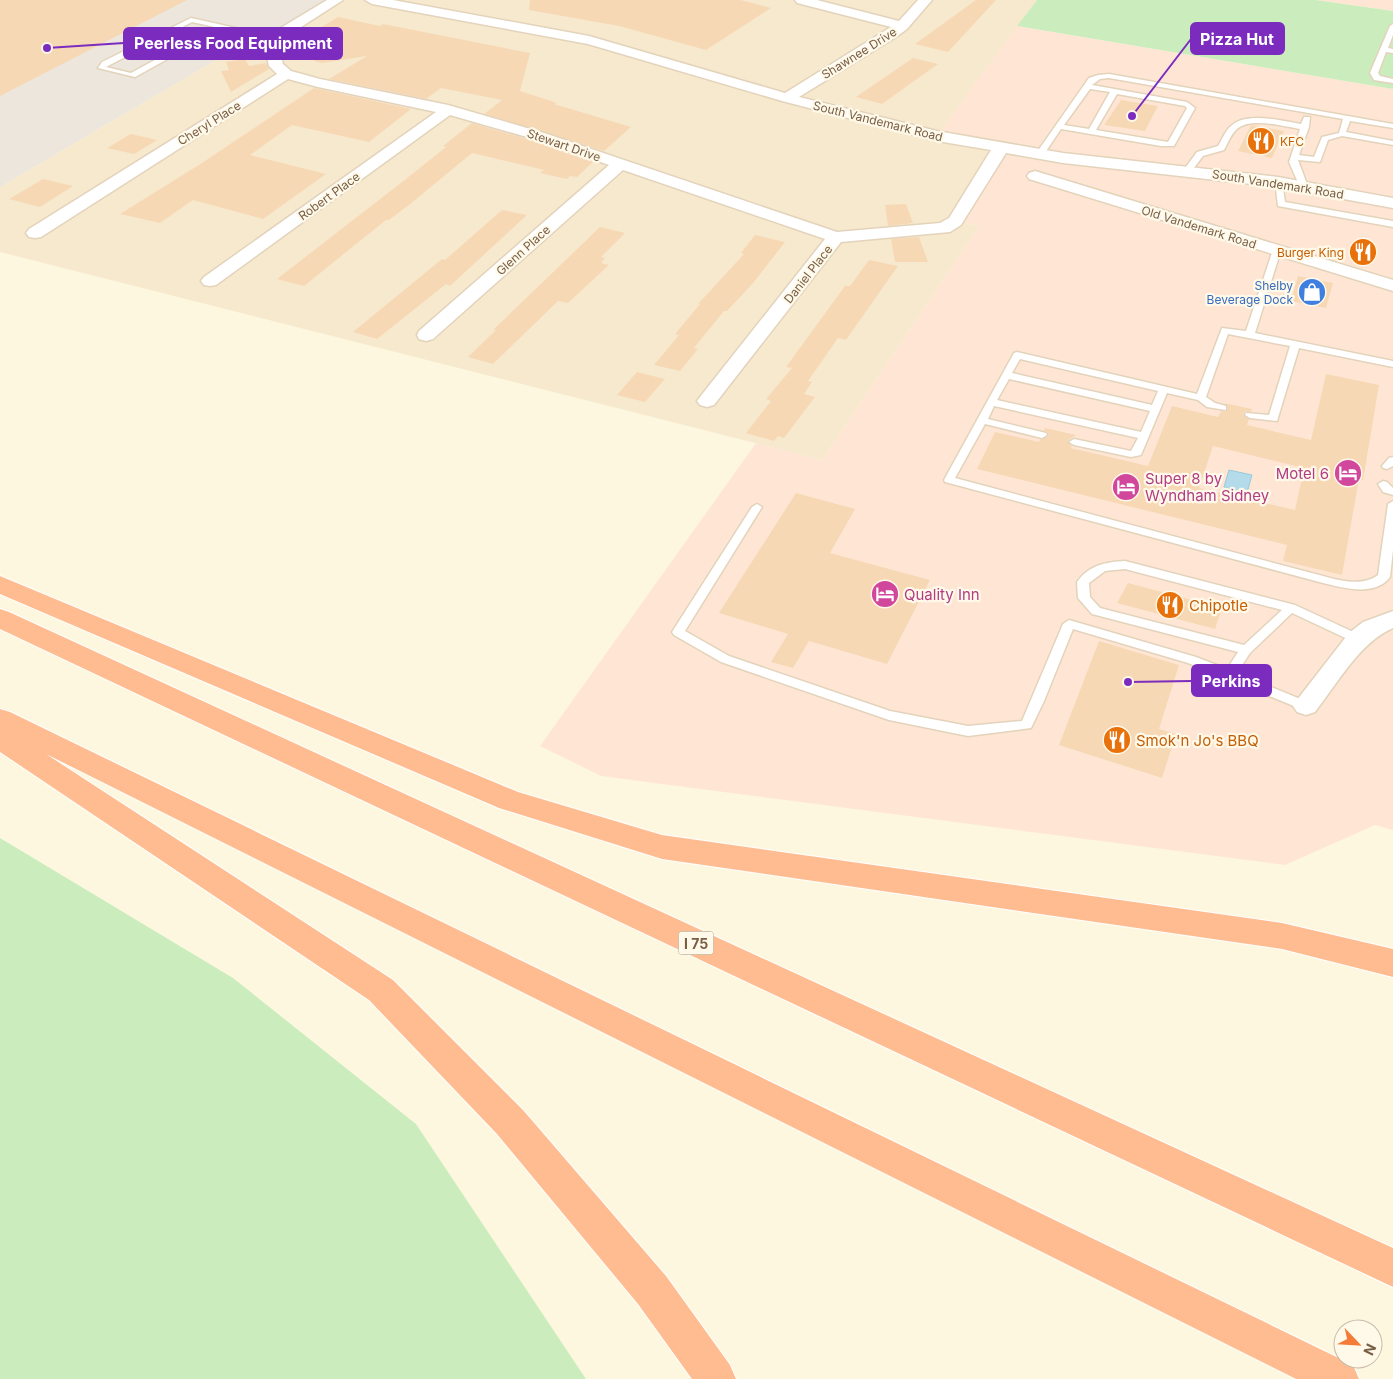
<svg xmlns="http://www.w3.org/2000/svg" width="1393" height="1379" viewBox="0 0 1393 1379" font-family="Inter,sans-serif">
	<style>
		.residential { fill: #f7e9ce }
		.commercial { fill: #ffe6d4 }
		.industrial { fill: #ede6dc }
		.green { fill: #cbedbe }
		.water { fill: #b3dbea; stroke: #98c9dc }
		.building { fill: #f7d8b5; fill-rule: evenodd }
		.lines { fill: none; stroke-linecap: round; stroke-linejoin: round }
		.lane-casing { stroke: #e3d3bb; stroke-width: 3 }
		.street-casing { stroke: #e3d3bb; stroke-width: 3 }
		.highway-casing { stroke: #fff; stroke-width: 2 }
		.lane { fill: #fff; fill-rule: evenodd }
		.street { fill: #fff; fill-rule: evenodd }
		.highway { fill: #ffbc91; fill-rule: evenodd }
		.labels { text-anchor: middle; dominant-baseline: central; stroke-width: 4.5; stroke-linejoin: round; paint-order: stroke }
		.far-street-label { font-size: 12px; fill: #785e45; stroke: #fff9e9 }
		.far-food-label { font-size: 12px; fill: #c56008; stroke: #fff9e9; text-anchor: start }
		.far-shop-label { font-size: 12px; fill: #366cbe; stroke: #fff9e9; text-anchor: end }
		.shield { fill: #fff9e9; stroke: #a08c76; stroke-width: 1 }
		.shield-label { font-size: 14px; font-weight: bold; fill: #785e45 }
		.hotel-label { font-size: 15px; fill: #b23c85; stroke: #fff9e9; text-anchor: start }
		.food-label { font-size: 15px; fill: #c56008; stroke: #fff9e9; text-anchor: start }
		.leader { fill: none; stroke: #7b2cbf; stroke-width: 2 }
		.callout-dot { fill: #7b2cbf; stroke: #fff9e9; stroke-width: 2 }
		.callout { fill: #7b2cbf; stroke: #7b2cbf; stroke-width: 2 }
		.callout-label { font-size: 16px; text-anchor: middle; font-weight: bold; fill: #fff }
	</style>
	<rect width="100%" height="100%" fill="#fef7e0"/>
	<!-- residential -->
	<path class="residential" d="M336 0H1037L937 136 1000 149 955 221 979 226 822 460 0 252V187L240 46 271 44Z"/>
	<!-- commercial -->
	<path class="commercial" d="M1316 0H1393V11Z
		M1017 26 1393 89V830L1375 825 1285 865 601 776 540 746 756 443 822 460 979 226 955 221 999 149 937 136Z"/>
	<!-- industrial -->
	<path class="industrial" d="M0 0H336L271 44 240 46 0 187Z"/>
	<!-- green -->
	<path class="green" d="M1037 0H1316L1393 11V89L1017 26Z
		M0 838 233 978 416 1124 586 1379H0Z"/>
	<!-- water -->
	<path class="water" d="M1229 470 1252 475 1247 493 1224 487Z"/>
	<!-- building -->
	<path class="building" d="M0 0H187L0 96Z
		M530 0H741L771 8 706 50 619 26 529 10Z
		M976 0H996L948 52 915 44Z
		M338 17 380 26 383 24 530 53 520 91 557 103 554 104 631 127 604 151 484 114 502 100 441 88 426 99 329 79 367 56 322 63 314 61 302 39Z
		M913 58 938 64 882 104 856 97Z
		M245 59 249 66 266 63 269 69 231 92 221 71 229 70 226 62Z
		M314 88 411 109 369 142 292 125 250 155 326 174 263 219 193 200 160 223 120 214 202 163Z
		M1121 100 1158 106 1145 131 1104 125Z
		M472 123 533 141 593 162 577 177 570 176 567 179 540 173 544 170 472 153 409 205 389 220H386L304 286 277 279 406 179 446 147 443 146Z
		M1251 125 1284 131 1272 158 1238 151Z
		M131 134 157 140 134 154 107 148Z
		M43 179 73 186 40 207 9 199Z
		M906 204 913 223 888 226 885 205Z
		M502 210 527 215 450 286 446 284 377 339 353 332 442 259 445 260Z
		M600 227 625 233 601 257 605 258 601 263 609 265 568 303 558 301 493 364 468 357 496 330H493Z
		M755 235 785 242 754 282 727 311H724L694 348 698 349 680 371 654 365 679 335 675 334 700 304H698L744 254 741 253Z
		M919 237 928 262H895L891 239Z
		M869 260 898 266 846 340 838 338 808 381 812 382 804 394 815 397 784 438 778 436 774 441 746 433 771 401 766 399 792 368 786 367 845 286H850Z
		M1298 276 1333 283 1326 308 1291 301Z
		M637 372 665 379 645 402 617 395Z
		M1326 374 1379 385 1363 480 1359 479 1342 575 1283 561 1287 545 977 469 995 432 1039 442 1040 439 1049 436 1048 432 1044 431 1045 428 1076 435 1067 441 1072 446 1071 448 1148 466 1172 406 1218 417 1221 411 1226 412 1228 410 1227 405 1224 403 1252 409 1251 412 1245 411 1243 414 1249 419 1247 425 1311 440ZM1213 446 1304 468 1295 510 1199 488Z
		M796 493 855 509 830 553 930 580 887 664 809 641 793 668 771 662 788 634 719 613Z
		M1128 583 1222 608 1215 629 1117 603Z
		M1099 641 1179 665 1159 729 1176 734 1162 778 1059 745Z"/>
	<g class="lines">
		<defs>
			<path id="lane" d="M191 18 280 38 277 40 222 29 135 77 98 68 102 62ZM192 22 215 27 131 73 106 67Z
				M1393 24V35L1388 48 1393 49V53L1386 52 1378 73 1380 76 1393 79V83L1374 80 1370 73 1390 26Z
				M1109 74 1393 124V128L1350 121 1346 132 1393 141V145L1342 136 1328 140 1320 162 1298 160 1308 187 1304 189 1300 187 1289 162 1300 129C1284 126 1249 117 1237 129 1231 134 1228 143 1224 150L1203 156 1190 173H1187L1183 171 1197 152 1218 146C1222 140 1225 131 1231 126 1246 111 1283 121 1301 124L1304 117H1310L1309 127 1299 155 1314 157 1322 137 1339 133 1343 119 1109 78 1100 79 1092 85 1187 102 1195 108 1174 146H1161L1061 129 1042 157H1036L1035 155 1089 78 1098 75ZM1090 89 1110 92 1089 129 1064 125ZM1117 94 1185 106 1187 108 1168 142 1096 130Z
				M1275 180 1282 182 1285 202 1393 221V227L1278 206Z
				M1277 247 1281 250 1255 333 1393 361V367L1299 348 1277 421 1250 418 1245 415 1246 413 1269 415 1290 346 1228 334 1206 397 1215 403 1226 406V410L1207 407 1198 400 1167 393 1141 455 1131 457 1074 445 1069 442 1074 439 1131 451 1138 438 994 406 988 419 1046 433 1047 435 1042 438 985 424 955 478 1304 571C1326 576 1358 590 1378 575L1388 504 1393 501V550L1390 577C1375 597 1343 588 1323 583L945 482 944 480 1014 353 1017 352 1197 394 1222 328 1246 331 1273 250ZM1020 359 1158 391 1152 405 1012 373ZM1009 379 1150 411 1141 432 997 400Z
				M1393 457V466L1387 469 1383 468 1382 466 1389 458Z
				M1383 481 1387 482 1393 488V495L1383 492 1378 484Z
				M757 504 762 507 685 631 729 656 890 711 968 726 1022 721 1063 624 1069 620 1196 657 1227 669 1238 652 1092 614 1078 598 1077 582C1089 565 1106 562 1125 561L1295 605 1362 636 1364 639 1362 642H1354L1292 613 1250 653 1237 673 1310 703 1312 706 1310 709 1306 711 1188 663 1073 629 1044 701 1031 728 968 736 889 720 721 662 674 635 672 632 674 629 752 507ZM1125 569 1282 610 1244 645 1100 608 1090 597 1089 583 1105 571Z"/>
			<path id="street" d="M327 0H343L284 38 278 44 283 64 291 71 320 79 448 105 544 133 837 232 940 223 949 218 991 150 937 141 782 101 588 44 372 4 365 0H393L589 36 785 93 891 27 797 3 795 0H817L899 21 918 0H932L907 29 896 37 799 97 937 131 1063 153 1278 177 1393 198V208L1278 187 1063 163 1006 153 961 225 950 232 841 242 714 405 707 407 700 405 697 401 700 397 825 239 623 170 433 339 426 341 419 339 417 335 419 331 609 165 534 139 450 115 216 285 210 286 204 285 201 281 204 277 436 112 318 87 288 79 41 237 35 238 29 237 26 233 29 229 277 74 269 66 264 44 274 32Z
				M1035 171 1393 280V291L1029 179 1027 176 1029 173Z
				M1393 611V628C1360 642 1337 684 1315 712L1306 715 1297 712 1293 706 1297 700 1349 633 1363 622Z"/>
			<path id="highway" d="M0 576 518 792 662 835 1282 923 1393 949V977L1282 949 662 859 499 808 0 594Z
				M0 609 9 612 1393 1248V1287L0 629Z
				M0 709 10 712 1353 1365 1359 1379H1296L46 754 393 980 523 1110 666 1276 730 1365 736 1379H692L638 1304 497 1134 369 1000 0 752Z"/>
		</defs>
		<!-- lane casing -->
		<use href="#lane" class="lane-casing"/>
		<!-- street casing -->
		<use href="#street" class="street-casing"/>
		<!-- highway casing -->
		<use href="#highway" class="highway-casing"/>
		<!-- lane -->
		<use href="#lane" class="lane"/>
		<!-- street -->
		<use href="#street" class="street"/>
		<!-- highway -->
		<use href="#highway" class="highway"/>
	</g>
	<!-- icons -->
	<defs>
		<symbol id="restaurant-disc" viewBox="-11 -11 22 22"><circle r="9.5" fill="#e8710a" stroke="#fff9e9"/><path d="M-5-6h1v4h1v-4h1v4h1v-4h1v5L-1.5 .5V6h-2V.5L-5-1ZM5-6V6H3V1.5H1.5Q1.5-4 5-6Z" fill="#fff"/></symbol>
		<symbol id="shop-disc" viewBox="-11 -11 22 22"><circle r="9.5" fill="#3f7fe0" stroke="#fff9e9"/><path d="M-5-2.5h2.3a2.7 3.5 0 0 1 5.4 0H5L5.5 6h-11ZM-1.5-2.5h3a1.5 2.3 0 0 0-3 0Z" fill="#fff"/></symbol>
		<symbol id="hotel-disc" viewBox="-11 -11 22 22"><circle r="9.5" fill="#d1479c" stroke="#fff9e9"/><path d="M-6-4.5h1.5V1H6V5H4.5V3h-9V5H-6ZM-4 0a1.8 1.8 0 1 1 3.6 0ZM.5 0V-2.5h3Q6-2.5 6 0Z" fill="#fff"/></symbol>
	</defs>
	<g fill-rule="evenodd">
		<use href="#restaurant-disc" x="1245" y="125" width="32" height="32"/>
		<use href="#restaurant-disc" x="1347" y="236" width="32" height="32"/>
		<use href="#shop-disc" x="1296" y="276" width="32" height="32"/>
		<use href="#hotel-disc" x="1332" y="457" width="32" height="32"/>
		<use href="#hotel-disc" x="1110" y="471" width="32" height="32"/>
		<use href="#hotel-disc" x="869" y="578" width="32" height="32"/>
		<use href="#restaurant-disc" x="1154" y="589" width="32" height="32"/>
		<use href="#restaurant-disc" x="1101" y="724" width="32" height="32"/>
	</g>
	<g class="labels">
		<!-- far-street labels -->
		<g class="far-street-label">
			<text transform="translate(859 53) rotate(-32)">Shawnee Drive</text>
			<text transform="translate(878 121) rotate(14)">South Vandemark Road</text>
			<text transform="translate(209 123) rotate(-32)">Cheryl Place</text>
			<text transform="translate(564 145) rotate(19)">Stewart Drive</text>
			<text transform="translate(1278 184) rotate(9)">South Vandemark Road</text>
			<text transform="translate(329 196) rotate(-36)">Robert Place</text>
			<text transform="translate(1199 227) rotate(17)">Old Vandemark Road</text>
			<text transform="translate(523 250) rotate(-42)">Glenn Place</text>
			<text transform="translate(808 274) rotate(-52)">Daniel Place</text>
		</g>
		<!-- far-food labels -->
		<g class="far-food-label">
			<text x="1280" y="141">KFC</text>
			<text x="1344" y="252" text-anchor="end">Burger King</text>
		</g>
		<!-- far-shop labels -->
		<g class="far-shop-label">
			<text x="1293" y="285">Shelby<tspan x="1293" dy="14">Beverage Dock</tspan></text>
		</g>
		<!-- shield labels -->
		<rect class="shield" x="678.5" y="931.5" width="35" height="23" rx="4"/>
		<g class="shield-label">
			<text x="696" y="943">I 75</text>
		</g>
		<!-- hotel labels -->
		<g class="hotel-label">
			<text x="1329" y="473" text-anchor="end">Motel 6</text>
			<text x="1145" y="478">Super 8 by<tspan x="1145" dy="17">Wyndham Sidney</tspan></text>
			<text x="904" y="594">Quality Inn</text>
		</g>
		<!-- food labels -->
		<g class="food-label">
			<text x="1189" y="605">Chipotle</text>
			<text x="1136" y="740">Smok'n Jo's BBQ</text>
		</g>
	</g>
	<!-- callouts -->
	<path class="leader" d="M1132 116L1191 39M47 48L124 43M1128 682L1192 681"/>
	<g class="callout-dot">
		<circle cx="1132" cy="116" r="5"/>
		<circle cx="47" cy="48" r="5"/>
		<circle cx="1128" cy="682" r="5"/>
	</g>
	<g class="callout">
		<rect x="1191" y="23" width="93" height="31" rx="5"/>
		<rect x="124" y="28" width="218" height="31" rx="5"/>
		<rect x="1192" y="665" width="79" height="31" rx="5"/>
	</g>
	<g class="callout-label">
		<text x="1237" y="45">Pizza Hut</text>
		<text x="233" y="49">Peerless Food Equipment</text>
		<text x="1231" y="687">Perkins</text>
	</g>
	<!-- north arrow -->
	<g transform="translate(1358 1344) rotate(115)"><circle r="24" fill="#fff9e9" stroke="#c9bba7"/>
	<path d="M0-4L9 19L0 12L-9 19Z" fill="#f57b39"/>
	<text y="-8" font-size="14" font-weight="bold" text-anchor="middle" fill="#785e45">N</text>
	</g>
</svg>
